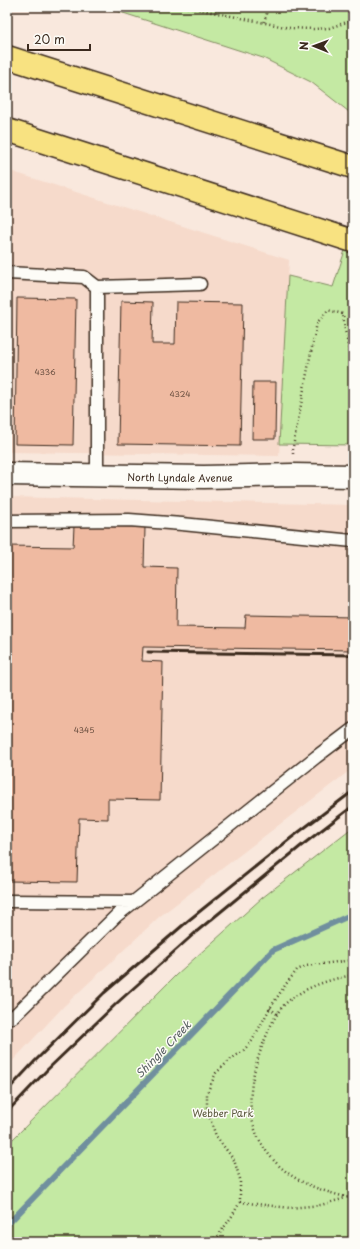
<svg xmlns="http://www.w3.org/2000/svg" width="360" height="1249" viewBox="0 0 360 1249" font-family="'Playpen Sans',sans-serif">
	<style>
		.built { fill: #f6dacb }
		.green { fill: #c4e9a3; stroke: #808a60 }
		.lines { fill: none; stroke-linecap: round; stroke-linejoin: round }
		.stream { stroke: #6f8f9e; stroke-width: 6 }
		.building { fill: #efbaa1; stroke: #3b2a1e }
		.service-casing { stroke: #3b2a1e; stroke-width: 15 }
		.tertiary-casing { stroke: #3b2a1e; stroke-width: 25 }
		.motorway-casing { stroke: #3b2a1e; stroke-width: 25 }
		.path { stroke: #3b2a1e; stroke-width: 2.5; stroke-dasharray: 1 3; stroke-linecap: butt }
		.service { stroke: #fdfcf7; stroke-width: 12 }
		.tertiary { stroke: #fdfcf7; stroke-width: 22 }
		.motorway { stroke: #f8e281; stroke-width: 22 }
		.rail { stroke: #3b2a1e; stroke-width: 3 }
		.labels { text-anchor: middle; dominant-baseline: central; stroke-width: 3; stroke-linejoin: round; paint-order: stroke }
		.number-label { font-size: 8px; fill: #684e3f }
		.street-label { font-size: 10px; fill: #3b2a1e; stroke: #fdfcf7 }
		.park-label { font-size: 10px; fill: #5d5a3f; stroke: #fdfcf7 }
		.water-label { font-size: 11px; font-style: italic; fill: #555d5e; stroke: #fdfcf7 }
	</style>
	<rect width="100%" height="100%" fill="#f9e8dd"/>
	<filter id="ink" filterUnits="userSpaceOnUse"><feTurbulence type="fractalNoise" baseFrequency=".025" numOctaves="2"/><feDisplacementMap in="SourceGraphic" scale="8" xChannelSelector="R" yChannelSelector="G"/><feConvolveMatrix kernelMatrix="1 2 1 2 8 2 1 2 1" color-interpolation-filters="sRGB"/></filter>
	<g filter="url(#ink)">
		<!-- built -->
		<path class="built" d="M7 170 289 260 279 456 7 452Z
			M7 497 353 505V768L159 917 64 1006 7 1067Z"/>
		<!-- green -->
		<path class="green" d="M92 7H353V115L311 82 263 58 117 11Z
			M353 226V445L279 444 288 276 333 287Z
			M353 827V1242H7V1145L176 975 262 898Z"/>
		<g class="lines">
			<!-- stream -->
			<path class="stream" d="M7 1225 273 950 353 914"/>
		</g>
		<!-- building -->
		<path class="building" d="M17 298 76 299 73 445 15 444Z
			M121 301 153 302 152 344H175L176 302 243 303 240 446 118 444Z
			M253 382H276L275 439H252Z
			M74 526 145 527 144 567 177 568 176 627 245 628 246 615 353 617V650L143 647 142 661 163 662 160 800 108 799V819L79 818 77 882 7 881V546L73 547Z"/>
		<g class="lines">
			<defs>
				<path id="service" d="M7 273 84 277 97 287V476
					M97 287 200 284
					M7 521 129 520 182 524 353 541
					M7 901 133 902
					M7 1017H13L116 916 316 757 353 729"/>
				<g id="tertiary">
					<path id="s1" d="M7 474 204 477 292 475 353 476"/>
				</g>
				<path id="motorway" d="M7 57 353 167
					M7 130 353 241"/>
			</defs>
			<!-- service casing -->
			<use href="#service" class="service-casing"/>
			<!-- tertiary casing -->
			<use href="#tertiary" class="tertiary-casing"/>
			<!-- motorway casing -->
			<use href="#motorway" class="motorway-casing"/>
			<!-- path -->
			<path class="path" d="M187 7 290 28 313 29 329 28 353 20
				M264 22 269 7
				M293 454V447L311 352 317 323 328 310 343 314 345 330 353 370
				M353 975C330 979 301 988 284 1005 275 1015 270 1027 265 1039 250 1076 241 1118 267 1152 289 1182 319 1190 353 1199
				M270 1008 277 1014
				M240 1202 290 1208 321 1205 353 1196
				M207 1242 218 1236 232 1216 240 1202V1179L234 1160 216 1136 207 1110V1093L216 1073 231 1059 243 1051 252 1041 270 1008 286 984 297 970 306 966 353 960"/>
			<!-- service -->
			<use href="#service" class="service"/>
			<!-- tertiary -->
			<use href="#tertiary" class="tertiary"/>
			<!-- motorway -->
			<use href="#motorway" class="motorway"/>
			<!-- rail -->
			<path class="rail" d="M148 652 353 655
				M7 1091 35 1061 104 993 189 920 291 838 353 791
				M7 1112 47 1070 117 1003 196 932 301 846 353 806"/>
		</g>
	</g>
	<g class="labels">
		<!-- number labels -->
		<g class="number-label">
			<text x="45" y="372">4336</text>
			<text x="180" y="394">4324</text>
			<text x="84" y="730">4345</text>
		</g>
		<!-- street labels -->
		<g class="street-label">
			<text stroke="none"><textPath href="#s1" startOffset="173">North Lyndale Avenue</textPath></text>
		</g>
		<!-- park labels -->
		<g class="park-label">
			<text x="223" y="1112">Webber Park</text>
		</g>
		<!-- water labels -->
		<g class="water-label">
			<text transform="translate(163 1049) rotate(-46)">Shingle Creek</text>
		</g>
	</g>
	<!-- margin -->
	<rect width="360" height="1249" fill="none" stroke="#fdfcf7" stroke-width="24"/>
	<rect x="12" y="12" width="336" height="1225" fill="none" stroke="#3b2a1e" stroke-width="1.5" filter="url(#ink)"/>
	<!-- north arrow -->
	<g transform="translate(314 46) rotate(271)" stroke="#fdfcf7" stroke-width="3" paint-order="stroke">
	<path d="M0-3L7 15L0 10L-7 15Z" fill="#3b2a1e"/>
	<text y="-6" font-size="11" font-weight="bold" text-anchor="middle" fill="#3b2a1e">N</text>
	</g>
	<!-- scale -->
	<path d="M28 44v6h62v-6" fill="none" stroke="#3b2a1e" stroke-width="2"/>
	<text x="34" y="44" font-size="12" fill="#3b2a1e" stroke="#fdfcf7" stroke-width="3" paint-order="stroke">20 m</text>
</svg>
